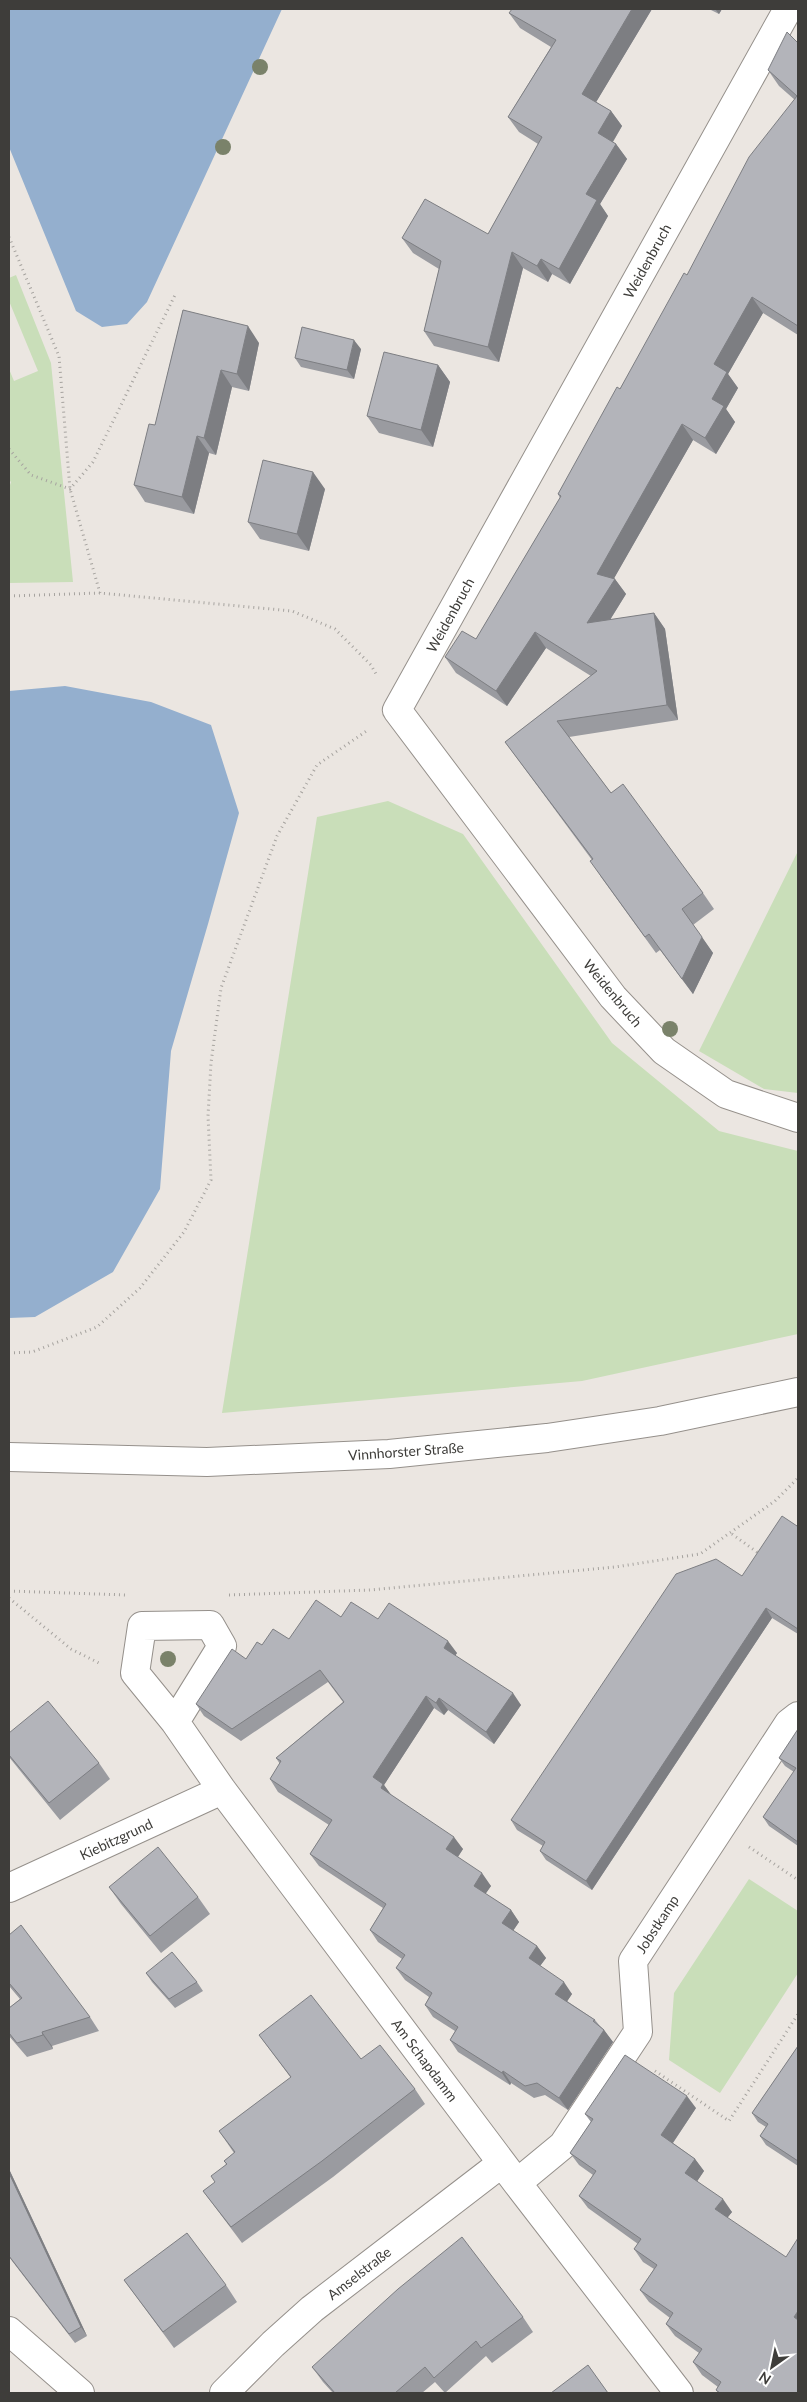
<svg xmlns="http://www.w3.org/2000/svg" width="807" height="2402" viewBox="0 0 807 2402" font-family="Lato,sans-serif">
	<style>
		.green { fill: #c9deb9 }
		.water { fill: #94afce }
		.lines { fill: none; stroke-linecap: round; stroke-linejoin: round }
		.minor-casing { stroke: #95908b; stroke-width: 30 }
		.path { stroke: #a6a39f; stroke-width: 3; stroke-dasharray: 1 4; stroke-linecap: butt }
		.minor { stroke: #fff; stroke-width: 28 }
		.tree { fill: #7a826a }
		.wall { fill: #9a9ba0 }
		.shaded-wall { fill: #7d7e82 }
		.building { fill: #b3b4ba; stroke: #7d7e82 }
		.labels { text-anchor: middle; dominant-baseline: central; stroke-width: 4.5; stroke-linejoin: round; paint-order: stroke }
		.street-label { font-size: 14px; fill: #3e3d3a; stroke: #fff }
	</style>
	<rect width="100%" height="100%" fill="#ebe6e1"/>
	<!-- green -->
	<path class="green" d="M16 275 51 363 73 582 9 583V488L11 482 9 480V369L14 381 38 371 9 301V278Z
		M388 801 463 834 612 1043 719 1131 798 1151V1334L582 1381 222 1413 317 817Z
		M798 851V1093L764 1089 699 1051Z
		M749 1879 798 1911V1973L720 2093 669 2060 674 1993Z"/>
	<!-- water -->
	<path class="water" d="M9 9H282L147 302 127 324 102 327 76 311 9 147Z
		M65 686 151 702 211 725 239 813 208 924 171 1051 160 1189 113 1272 35 1317 9 1318V691Z"/>
	<g class="lines">
		<defs>
			<path id="minor" d="M788 9 397 710 613 997 664 1051 726 1094 798 1118
				M9 1457 207 1462 389 1454 547 1438 660 1421 798 1392
				M175 1722 222 1646 210 1625 142 1626 135 1673 175 1722 222 1790 517 2183 679 2393
				M9 1888 222 1790
				M517 2183 563 2145 638 2032 633 1961 789 1723 798 1716
				M9 2331 80 2393
				M224 2393 273 2344 312 2309 502 2163"/>
		</defs>
		<!-- minor casing -->
		<use href="#minor" class="minor-casing"/>
		<!-- path -->
		<path class="path" d="M9 237 59 356 70 489 100 593
			M9 449 31 475 70 489 93 462 175 295
			M9 596 100 593 292 611 335 629 371 665 376 674
			M9 1353 32 1352 97 1327 140 1288 184 1232 211 1180 208 1116 211 1063 221 988 277 836 317 765 368 730
			M732 1534 761 1555
			M9 1591 126 1595
			M229 1595 370 1590 615 1567 700 1554 775 1501 798 1478
			M9 1598 71 1649 101 1664
			M749 1847 798 1880
			M655 2071 729 2121 798 2014"/>
		<!-- minor -->
		<use href="#minor" class="minor"/>
	</g>
	<!-- trees -->
	<g class="tree">
		<circle cx="260" cy="67" r="8"/>
		<circle cx="223" cy="147" r="8"/>
		<circle cx="670" cy="1029" r="8"/>
		<circle cx="168" cy="1659" r="8"/>
	</g>
	<!-- wall -->
	<path class="wall" d="M652 9 596 102 611 111 622 126 613 142 616 144 627 159 600 204 608 216 570 284 552 274 548 282 523 268 499 362 434 346 424 331 439 269 413 253 402 238 488 234 538 144 519 132 508 117 551 47 520 28 509 13Z
		M709 9H722L719 14Z
		M798 43V335L763 313 728 374 738 388 726 409 735 422 716 454 693 440 614 578 626 594 610 620 654 613 665 629 678 720 569 737 611 793 703 893 714 909 693 925 713 953 693 994 660 950 656 953 601 877 592 860 505 742 591 676 546 648 507 706 456 673 445 657 476 639 560 498 558 494 687 275 795 100 779 86 768 70Z
		M183 310 259 343 249 391 232 387 216 455 209 453 194 514 145 502 134 485 155 425Z
		M361 349 354 379 301 367 295 358Z
		M438 365 450 382 433 447 379 433 367 416Z
		M325 489 309 551 260 539 248 522Z
		M798 1524V1634L772 1618 592 1890 546 1860 540 1851 543 1846 517 1830 511 1820 742 1576Z
		M341 1617 378 1619 457 1653 455 1656 521 1705 494 1744 448 1710 444 1715 434 1708 384 1785 391 1795 463 1849 458 1857 491 1886 485 1894 511 1910 519 1922 513 1931 537 1946 546 1958 540 1966 572 1994 567 2001 595 2020 600 2026 604 2030 613 2042 568 2110 545 2095 534 2098 511 2083 510 2085 458 2052 450 2040 455 2031 433 2017 425 2005 429 1997 405 1980 396 1968 402 1959 378 1942 370 1930 383 1908 319 1866 310 1854 329 1825 278 1792 270 1779 280 1764 276 1758 343 1702 328 1682 241 1741 204 1716 196 1704 262 1645 289 1639Z
		M798 1730V1846L769 1826 763 1817 794 1772 785 1766 779 1758Z
		M9 1733 99 1763 110 1779 60 1820 9 1757Z
		M109 1887 198 1897 210 1914 161 1953 121 1904Z
		M9 1935 90 2017 99 2031 52 2046 53 2049 27 2057 9 2036V2008L20 1999 9 1986Z
		M146 1973 197 1982 203 1991 175 2008 152 1982Z
		M259 2035 361 2059 415 2089 425 2104 333 2177 242 2243 203 2191 215 2183 226 2164 224 2161 234 2153 219 2131 291 2078Z
		M798 2046V2166L766 2145 760 2136 766 2127 758 2122 752 2113Z
		M696 2108 673 2143 695 2159 704 2171 697 2181 732 2212 727 2218 798 2393H718L716 2390 718 2387 702 2375 693 2362 699 2353 675 2336 666 2324 670 2318 649 2302 640 2290 654 2269 643 2262 634 2249 638 2244 588 2208 579 2196 593 2175 579 2165 570 2153 591 2122 585 2114Z
		M9 2169 87 2336 75 2343 9 2257Z
		M124 2280 226 2285 237 2302 174 2348Z
		M523 2317 533 2332 492 2363 486 2356 445 2393 435 2382 422 2393H333L323 2382 312 2367Z"/>
	<!-- shaded-wall -->
	<path class="shaded-wall" d="M632 9H652L592 109 582 94Z
		M715 9H722L719 14Z
		M611 111 622 126 609 148 598 133Z
		M616 144 627 159 600 204 608 216 570 284 559 269 586 194Z
		M512 252 523 268 499 362 488 347Z
		M541 259 552 274 548 282 537 266Z
		M752 297 763 313 728 374 738 388 726 409 735 422 716 454 705 438 712 399 714 364Z
		M248 326 259 343 249 391 237 374Z
		M354 340 361 349 354 379 347 370Z
		M438 365 450 382 433 447 421 430Z
		M221 370 232 387 216 455 204 438Z
		M682 424 693 440 608 589 597 574Z
		M197 436 209 453 194 514 182 497Z
		M313 472 325 489 309 551 297 534Z
		M615 579 626 594 598 639 587 623Z
		M654 613 665 629 678 720 667 705Z
		M535 632 546 648 507 706 496 691Z
		M702 937 713 953 693 994 682 979Z
		M766 1608 772 1618 592 1890 586 1881Z
		M448 1641 457 1653 452 1660 444 1648Z
		M513 1693 521 1705 494 1744 486 1732Z
		M426 1696 434 1708 384 1785 392 1796 389 1800 373 1777Z
		M439 1698 448 1710 444 1715 436 1703Z
		M454 1837 463 1849 455 1861 446 1849Z
		M482 1873 491 1886 482 1899 474 1886Z
		M511 1910 519 1922 510 1935 502 1923Z
		M537 1946 546 1958 537 1970 529 1958Z
		M564 1982 572 1994 564 2006 555 1994Z
		M604 2030 613 2042 568 2110 559 2098Z
		M42 2032 52 2046 53 2049 43 2035Z
		M503 2071 511 2083 510 2085 502 2073Z
		M687 2096 696 2108 670 2147 661 2135Z
		M695 2159 704 2171 694 2186 685 2173Z
		M9 2169 87 2336 81 2327 9 2173Z
		M723 2199 732 2212 724 2222 715 2209Z
		M798 2311V2324L794 2317Z"/>
	<!-- building -->
	<path class="building" d="M512 9H632L582 94 611 111 598 133 616 144 586 194 597 200 559 269 541 259 537 266 512 252 488 347 424 331 441 261 402 238 425 199 488 234 542 137 508 117 556 40 509 13Z
		M787 32 798 43V326L752 297 714 364 727 372 712 399 724 406 705 438 682 424 597 574 615 579 587 623 654 613 667 705 557 721 611 793 623 784 703 893 682 909 702 937 682 979 649 934 645 937 590 861 593 859 505 742 597 671 535 632 496 691 445 657 462 631 476 639 561 496 558 494 617 387 620 389 684 273 687 275 749 157 797 96 768 70Z
		M183 310 248 326 237 374 221 370 204 438 197 436 182 497 134 485 149 424 155 425Z
		M302 327 354 340 347 370 295 358Z
		M384 352 438 365 421 430 367 416Z
		M263 460 313 472 297 534 248 522Z
		M782 1516 797 1526 798 1524V1629L766 1608 586 1881 540 1851 545 1842 511 1820 676 1574 716 1559 742 1576Z
		M316 1600 341 1617 351 1602 378 1619 389 1603 448 1641 444 1648 513 1693 486 1732 439 1698 436 1703 426 1696 373 1777 383 1784 381 1788 454 1837 446 1849 482 1873 474 1886 511 1910 502 1923 537 1946 529 1958 564 1982 555 1994 595 2020 593 2021 604 2030 559 2098 537 2083 525 2086 503 2071 502 2073 450 2040 458 2027 425 2005 432 1993 396 1968 405 1955 370 1930 386 1904 310 1854 332 1820 270 1779 281 1761 276 1758 344 1702 320 1670 232 1729 196 1704 232 1649 246 1659 257 1642 262 1645 273 1629 289 1639Z
		M48 1701 99 1763 49 1803 9 1755V1733Z
		M798 1729V1842L763 1817 796 1768 779 1758Z
		M158 1847 198 1897 150 1936 109 1887Z
		M21 1925 90 2017 42 2032 43 2035 17 2043 9 2033V2008L22 1998 9 1983V1935Z
		M172 1952 197 1982 169 1999 146 1973Z
		M311 1995 361 2059 380 2045 415 2089 322 2161 231 2227 203 2191 215 2182 211 2176 227 2164 224 2161 235 2152 219 2131 291 2077 259 2035Z
		M798 2046V2161L760 2136 768 2124 752 2113Z
		M625 2055 687 2096 661 2135 695 2159 685 2173 723 2199 715 2209 786 2257 798 2238V2311L794 2317 798 2320V2393H720L716 2390 721 2382 693 2362 702 2349 666 2324 673 2313 640 2290 657 2265 634 2249 641 2239 579 2196 596 2171 570 2153 593 2119 585 2114Z
		M9 2173 81 2327 69 2334 9 2256Z
		M187 2233 226 2285 163 2332 124 2280Z
		M462 2237 523 2317 481 2348 476 2341 434 2378 425 2367 395 2393H335L312 2367 398 2289Z
		M588 2365 608 2393H551Z"/>
	<g class="labels">
		<!-- street labels -->
		<g class="street-label">
			<text transform="translate(647 261) rotate(-61)">Weidenbruch</text>
			<text transform="translate(450 615) rotate(-61)">Weidenbruch</text>
			<text transform="translate(613 993) rotate(50)">Weidenbruch</text>
			<text transform="translate(406 1451) rotate(-4)">Vinnhorster Straße</text>
			<text transform="translate(116 1839) rotate(-25)">Kiebitzgrund</text>
			<text transform="translate(657 1924) rotate(-57)">Jobstkamp</text>
			<text transform="translate(425 2060) rotate(53)">Am Schapdamm</text>
			<text transform="translate(359 2273) rotate(-38)">Amselstraße</text>
		</g>
	</g>
	<!-- border -->
	<rect width="807" height="2402" fill="none" stroke="#3e3d3a" stroke-width="20"/>
	<!-- north arrow -->
	<g transform="translate(772 2367) rotate(213)" stroke="#ffffff" stroke-width="4" paint-order="stroke">
	<path d="M0-4L9 19L0 12L-9 19Z" fill="#3e3d3a"/>
	<text y="-8" font-size="14" font-weight="bold" text-anchor="middle" fill="#3e3d3a">N</text>
	</g>
</svg>
